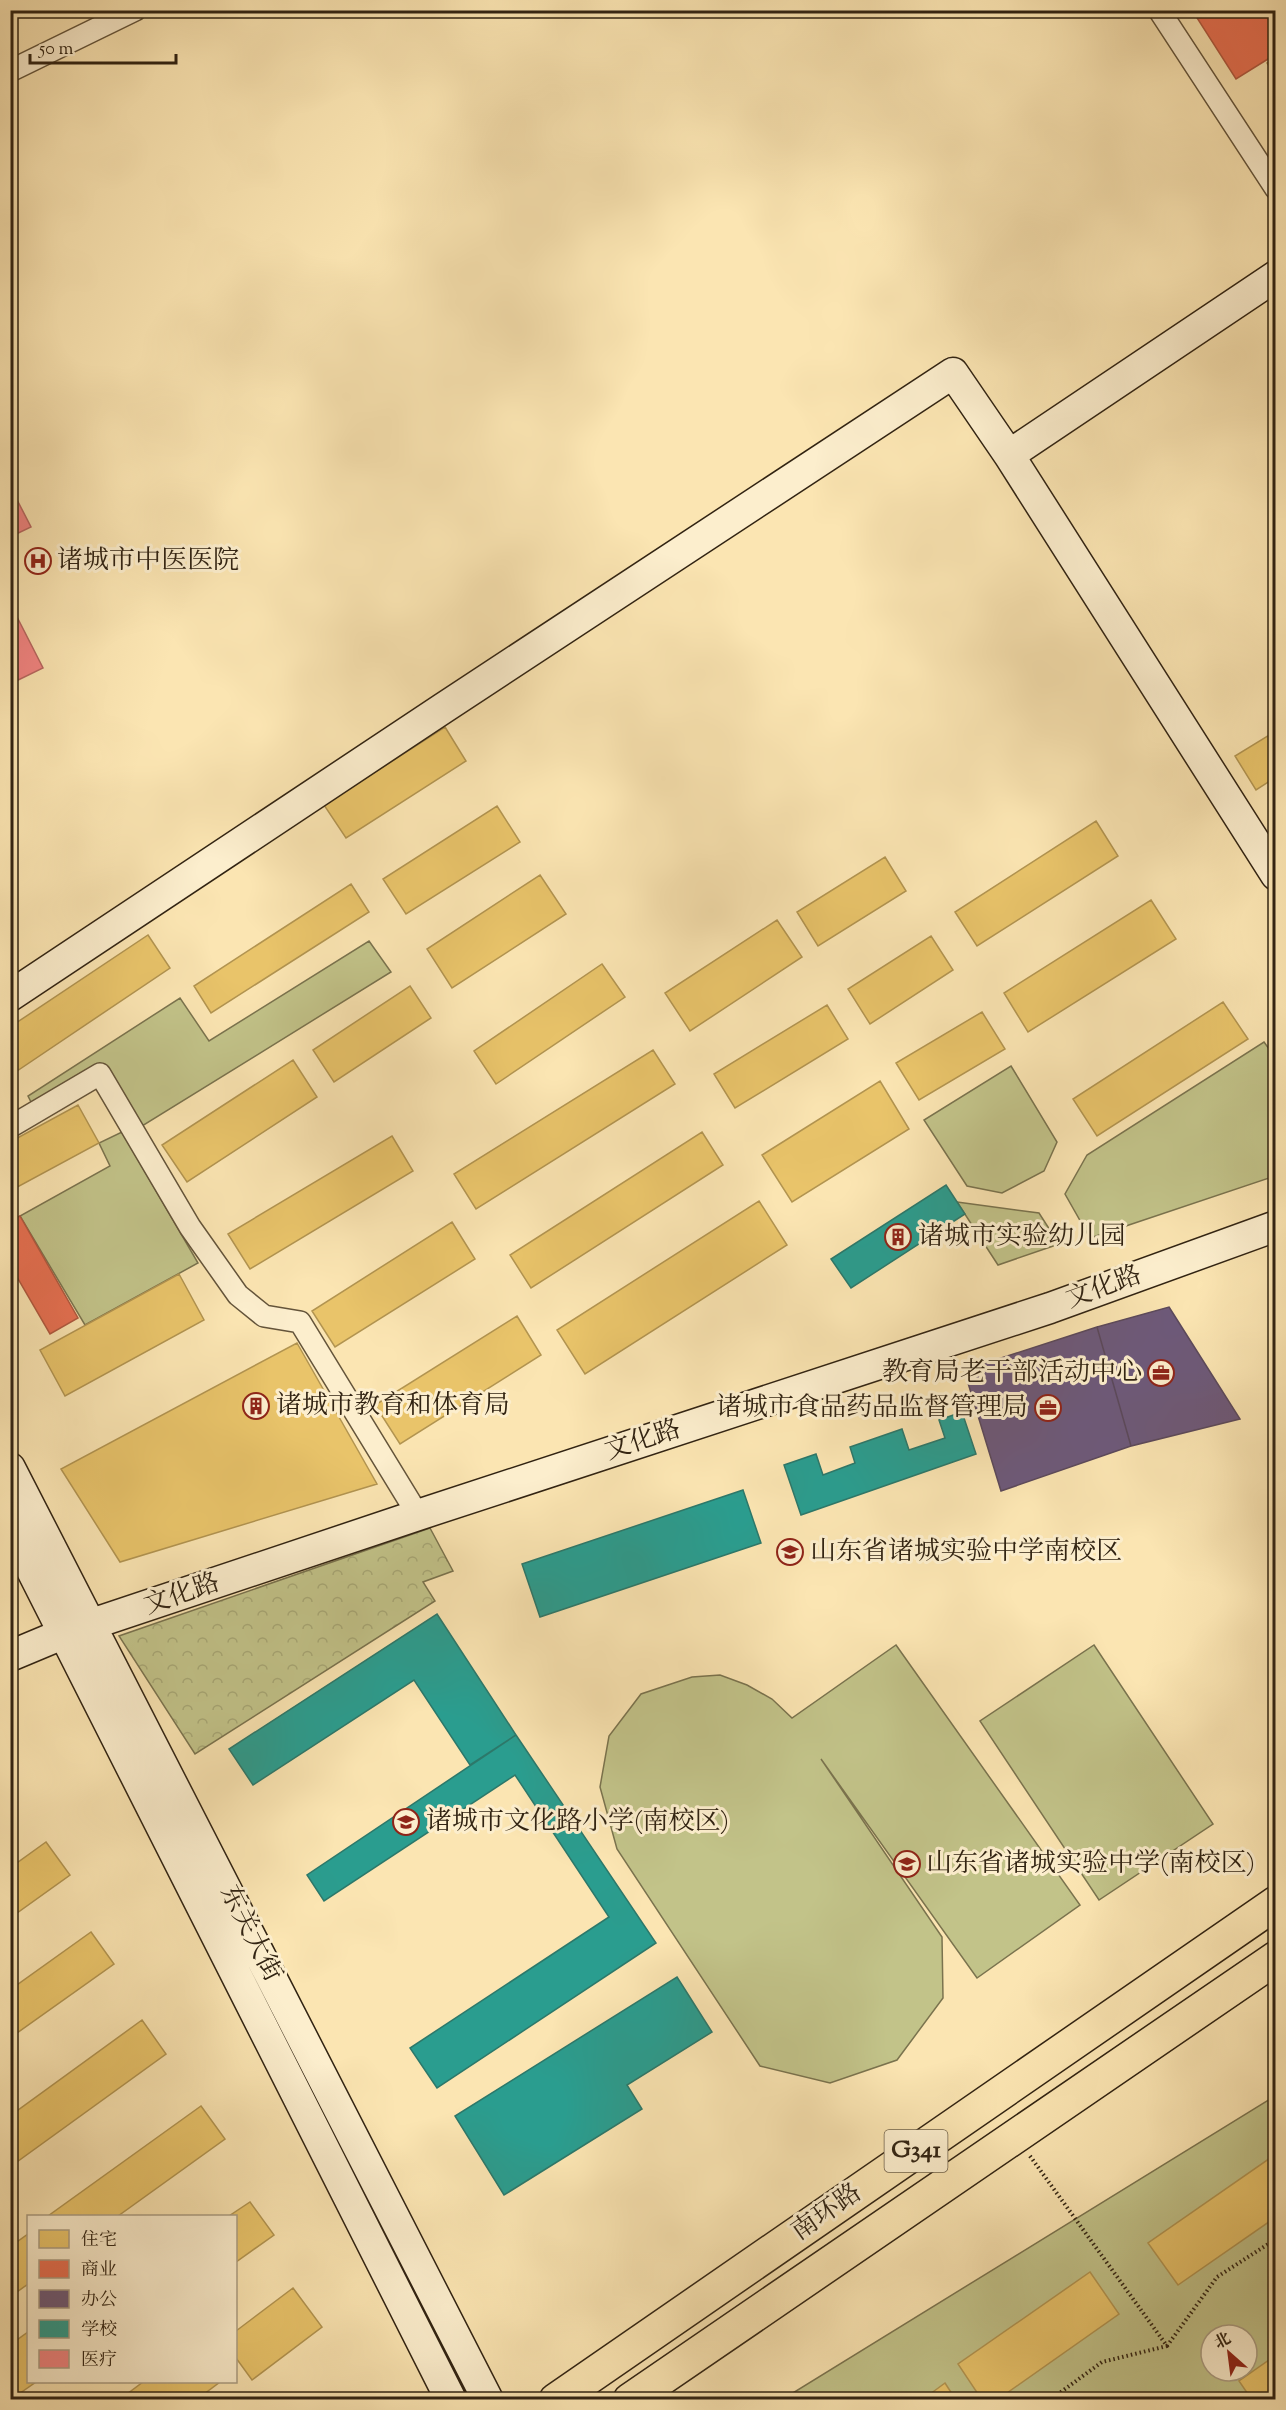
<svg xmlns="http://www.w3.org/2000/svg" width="1286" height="2410" viewBox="0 0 1286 2410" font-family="'Sorts Mill Goudy','Noto Serif SC',serif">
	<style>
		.forest { fill: url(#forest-crowns); stroke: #7a734e; stroke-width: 1.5 }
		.garden { fill: #c2c389; stroke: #7a734e; stroke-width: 1.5; fill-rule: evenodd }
		.homes { fill: #e9c46a; stroke: #b29450; stroke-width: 1.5 }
		.shops { fill: #e76f51; stroke: #b0583e; stroke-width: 1.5 }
		.offices { fill: #6d597a; stroke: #5b495b; stroke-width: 1.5 }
		.schools { fill: #2a9d8f; stroke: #2c786a; stroke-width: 1.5 }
		.health { fill: #f28482; stroke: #b86760; stroke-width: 1.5 }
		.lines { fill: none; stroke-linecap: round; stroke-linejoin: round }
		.street-casing { stroke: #64543a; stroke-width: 24 }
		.secondary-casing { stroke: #312312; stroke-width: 33 }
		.highway-casing { stroke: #312312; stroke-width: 36 }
		.path { stroke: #312312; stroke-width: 4; stroke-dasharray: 1.5 3; stroke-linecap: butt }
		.street { stroke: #fceecd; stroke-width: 21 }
		.secondary { stroke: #fceecd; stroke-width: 30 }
		.highway { stroke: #fbe5b2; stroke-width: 33 }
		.labels { text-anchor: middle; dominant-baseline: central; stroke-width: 6; stroke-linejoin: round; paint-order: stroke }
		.shield { fill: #fceecd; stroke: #6e604a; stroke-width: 1.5 }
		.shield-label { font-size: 24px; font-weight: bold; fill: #312312 }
		.poi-label { font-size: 26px; fill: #312312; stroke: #fceecd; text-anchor: start }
		.street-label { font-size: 26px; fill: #312312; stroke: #fceecd }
	</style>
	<defs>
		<pattern id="forest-crowns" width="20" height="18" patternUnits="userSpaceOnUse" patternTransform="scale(1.5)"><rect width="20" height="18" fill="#c2c389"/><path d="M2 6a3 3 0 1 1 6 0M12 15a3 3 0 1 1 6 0" fill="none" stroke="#a7a775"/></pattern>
	</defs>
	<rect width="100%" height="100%" fill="#fbe5b2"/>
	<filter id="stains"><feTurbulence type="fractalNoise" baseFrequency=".00333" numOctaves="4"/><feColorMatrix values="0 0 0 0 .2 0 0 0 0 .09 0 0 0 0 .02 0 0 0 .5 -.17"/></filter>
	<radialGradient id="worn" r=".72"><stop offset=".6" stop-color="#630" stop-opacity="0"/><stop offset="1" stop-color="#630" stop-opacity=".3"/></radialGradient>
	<!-- forest -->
	<path class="forest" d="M430 1528 453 1571 423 1582 435 1601 195 1754 119 1636Z"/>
	<!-- garden -->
	<path class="garden" d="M369 941 391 972 134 1131 100 1074 36 1112 28 1096 180 998 209 1041Z
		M1264 1042 1275 1057V1176L1090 1238 1065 1194 1087 1155Z
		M1011 1066 1057 1142 1044 1171 1002 1193 967 1186 924 1120Z
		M122 1132 198 1263 85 1325 20 1216 110 1166 99 1143Z
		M957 1202 1039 1213 1059 1244 998 1265Z
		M896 1645 1080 1905 977 1978 821 1759 942 1937 943 1998 897 2060 830 2083 760 2066 617 1849 600 1787 609 1736 641 1694 692 1677 720 1675 747 1685 772 1699 792 1718Z
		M1094 1645 1213 1824 1099 1900 980 1721Z
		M1275 2096V2399H783ZM1211 2335H1247V2371H1211Z"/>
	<!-- homes -->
	<path class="homes" d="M1276 57V77L1267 63Z
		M445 727 466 761 346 838 324 805Z
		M1276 731V777L1256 790 1235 756Z
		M497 806 520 842 406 914 383 879Z
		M1096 821 1118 856 977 946 955 912Z
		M885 857 906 891 818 946 797 912Z
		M540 875 566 914 452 988 427 949Z
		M351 884 369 912 211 1013 194 986Z
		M1151 900 1176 939 1028 1032 1004 993Z
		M777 920 802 957 690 1031 665 993Z
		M148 935 170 968 17 1071 10 1061V1027Z
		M931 936 953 970 870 1024 848 989Z
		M602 964 625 997 496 1084 474 1051Z
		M410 986 431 1018 334 1082 313 1050Z
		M1223 1002 1248 1039 1097 1136 1073 1099Z
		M827 1005 848 1039 735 1108 714 1074Z
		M982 1012 1005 1049 919 1100 896 1063Z
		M653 1050 675 1084 476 1209 454 1174Z
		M293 1060 317 1097 187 1182 162 1145Z
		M880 1081 909 1129 792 1202 762 1155Z
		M78 1105 99 1143 10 1191V1142Z
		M702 1132 723 1165 531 1288 510 1255Z
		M392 1136 413 1171 250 1269 228 1234Z
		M759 1201 787 1245 585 1374 557 1330Z
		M452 1222 475 1259 335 1347 312 1311Z
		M179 1274 204 1320 65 1396 40 1350Z
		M517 1316 541 1355 400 1444 375 1405Z
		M297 1343 377 1484 120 1562 61 1469Z
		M46 1842 70 1875 10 1918V1868Z
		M91 1932 114 1964 10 2038V1990Z
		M142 2020 166 2054 14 2164 10 2160V2116Z
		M201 2106 225 2139 118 2216H48Z
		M1276 2154V2217L1178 2285 1148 2243Z
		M250 2202 274 2235 236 2262V2216H229Z
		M28 2234V2284L10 2297V2247Z
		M1090 2272 1119 2314 997 2400H982L958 2364Z
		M293 2288 322 2327 252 2380 236 2358V2331Z
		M28 2332V2382H36L10 2400V2345Z
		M1276 2355V2400H1252L1239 2381Z
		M143 2382H220L196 2400H119Z
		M945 2383 956 2400H922Z"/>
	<!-- shops -->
	<path class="shops" d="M1192 10H1276V54L1236 79Z
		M20 1216 78 1318 50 1334 10 1265V1221Z"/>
	<!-- offices -->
	<path class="offices" d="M1169 1307 1240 1419 1131 1446 1097 1327Z
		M1097 1327 1131 1446 1001 1491 964 1370Z"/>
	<!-- schools -->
	<path class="schools" d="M946 1185 965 1214 851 1288 831 1259Z
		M962 1412 976 1454 801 1515 784 1465 816 1454 823 1475 855 1463 850 1447 902 1429 909 1450 945 1438 939 1420Z
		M743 1490 761 1543 540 1617 522 1564Z
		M437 1614 516 1735 470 1765 414 1680 253 1785 229 1749Z
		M516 1735 656 1943 437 2088 410 2048 609 1917 515 1775 324 1901 307 1875Z
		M677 1977 712 2032 627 2085 642 2109 504 2195 455 2116Z"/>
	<!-- health -->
	<path class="health" d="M12 490 31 527 10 537V491Z
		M14 611 43 668 10 684V613Z"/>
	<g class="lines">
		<defs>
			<path id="street" d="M1159 10 1276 189
				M10 71 135 10
				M10 1127 100 1074 190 1227 238 1295 264 1316 300 1322 418 1515"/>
			<path id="secondary" d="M1009 455 1276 276
				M10 996 442 709 953 373 1009 455 1276 875
				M10 1468 488 2400
				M10 1527 451 2400
				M10 1656 65 1633 418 1515 1050 1308 1276 1226"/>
			<path id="highway" d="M556 2400 1276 1903
				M630 2400 1276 1958"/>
		</defs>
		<!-- street casing -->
		<use href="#street" class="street-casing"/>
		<!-- secondary casing -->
		<use href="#secondary" class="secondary-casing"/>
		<!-- highway casing -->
		<use href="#highway" class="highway-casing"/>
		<!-- path -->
		<path class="path" d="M1030 2156 1167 2346 1102 2362 1050 2400
			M1167 2346 1217 2277 1276 2239"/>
		<!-- street -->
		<use href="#street" class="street"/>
		<!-- secondary -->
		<use href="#secondary" class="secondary"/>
		<!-- highway -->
		<use href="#highway" class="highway"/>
	</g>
	<!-- icons -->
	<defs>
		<symbol id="hospital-ring" viewBox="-11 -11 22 22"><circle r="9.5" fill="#fceecd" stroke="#8f2418" stroke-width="1.5"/><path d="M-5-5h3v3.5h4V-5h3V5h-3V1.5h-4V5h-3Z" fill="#8f2418"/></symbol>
		<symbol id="building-ring" viewBox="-11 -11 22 22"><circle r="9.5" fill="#fceecd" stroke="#8f2418" stroke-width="1.5"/><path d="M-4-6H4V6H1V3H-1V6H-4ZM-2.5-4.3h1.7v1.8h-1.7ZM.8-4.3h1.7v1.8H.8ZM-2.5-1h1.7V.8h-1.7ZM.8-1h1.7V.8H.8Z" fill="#8f2418"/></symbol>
		<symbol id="office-ring" viewBox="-11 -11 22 22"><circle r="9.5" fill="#fceecd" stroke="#8f2418" stroke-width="1.5"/><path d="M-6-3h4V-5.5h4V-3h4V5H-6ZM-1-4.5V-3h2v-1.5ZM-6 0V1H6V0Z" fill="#8f2418"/></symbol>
		<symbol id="school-ring" viewBox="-11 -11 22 22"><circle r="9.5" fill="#fceecd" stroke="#8f2418" stroke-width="1.5"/><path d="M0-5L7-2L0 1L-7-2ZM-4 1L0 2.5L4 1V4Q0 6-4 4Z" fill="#8f2418"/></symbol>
	</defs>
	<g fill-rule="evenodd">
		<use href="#hospital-ring" x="23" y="546" width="30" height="30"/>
		<use href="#building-ring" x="883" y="1222" width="30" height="30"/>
		<use href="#office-ring" x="1146" y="1358" width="30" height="30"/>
		<use href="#building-ring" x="241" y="1391" width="30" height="30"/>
		<use href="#office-ring" x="1033" y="1393" width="30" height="30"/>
		<use href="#school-ring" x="775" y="1537" width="30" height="30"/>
		<use href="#school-ring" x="391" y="1807" width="30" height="30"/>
		<use href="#school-ring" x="892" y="1849" width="30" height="30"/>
	</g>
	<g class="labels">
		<!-- shield labels -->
		<rect class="shield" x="884.5" y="2130" width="63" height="42" rx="4.5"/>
		<g class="shield-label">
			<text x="916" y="2151">G341</text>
		</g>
		<!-- poi labels -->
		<g class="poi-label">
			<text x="57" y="561">诸城市中医医院</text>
			<text x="918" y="1237">诸城市实验幼儿园</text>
			<text x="1142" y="1373" text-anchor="end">教育局老干部活动中心</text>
			<text x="276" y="1406">诸城市教育和体育局</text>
			<text x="1028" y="1408" text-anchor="end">诸城市食品药品监督管理局</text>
			<text x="810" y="1552">山东省诸城实验中学南校区</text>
			<text x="426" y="1822">诸城市文化路小学(南校区)</text>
			<text x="926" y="1864">山东省诸城实验中学(南校区)</text>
		</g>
		<!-- street labels -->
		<g class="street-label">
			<text transform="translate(1104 1288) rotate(-20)">文化路</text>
			<text transform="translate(643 1441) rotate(-18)">文化路</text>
			<text transform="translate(182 1595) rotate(-19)">文化路</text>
			<text transform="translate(250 1934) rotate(63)">东关大街</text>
			<text transform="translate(827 2213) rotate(-35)">南环路</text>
		</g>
	</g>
	<!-- margin -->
	<rect width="1286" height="2410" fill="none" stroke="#fbe5b2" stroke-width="36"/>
	<rect x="12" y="12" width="1262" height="2386" fill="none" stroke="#312312" stroke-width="3"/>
	<rect x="18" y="18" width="1250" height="2374" fill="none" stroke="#312312" stroke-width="1.5"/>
	<!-- legend -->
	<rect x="27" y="2215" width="210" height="168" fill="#fceecd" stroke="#ab9d82" stroke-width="1.5"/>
	<rect x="39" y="2230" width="30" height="18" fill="#e9c46a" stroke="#ab9d82" stroke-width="1.5"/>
	<text x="81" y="2245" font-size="18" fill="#312312">住宅</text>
	<rect x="39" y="2260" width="30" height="18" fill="#e76f51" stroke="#ab9d82" stroke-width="1.5"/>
	<text x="81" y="2275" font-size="18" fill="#312312">商业</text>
	<rect x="39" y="2290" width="30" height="18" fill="#6d597a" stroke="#ab9d82" stroke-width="1.5"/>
	<text x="81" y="2305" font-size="18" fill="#312312">办公</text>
	<rect x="39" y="2320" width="30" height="18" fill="#2a9d8f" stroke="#ab9d82" stroke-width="1.5"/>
	<text x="81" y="2335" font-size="18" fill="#312312">学校</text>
	<rect x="39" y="2350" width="30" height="18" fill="#f28482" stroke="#ab9d82" stroke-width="1.5"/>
	<text x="81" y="2365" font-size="18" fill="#312312">医疗</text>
	<!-- north arrow -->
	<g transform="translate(1229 2353) rotate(332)"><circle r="28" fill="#fceecd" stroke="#ab9d82" stroke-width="1.5"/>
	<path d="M0-4.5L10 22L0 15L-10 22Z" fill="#8f2418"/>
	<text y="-9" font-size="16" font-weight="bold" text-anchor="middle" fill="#312312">北</text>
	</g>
	<!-- scale -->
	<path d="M30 54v9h146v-9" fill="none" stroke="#312312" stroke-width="3"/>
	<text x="39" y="54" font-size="18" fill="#312312" stroke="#fceecd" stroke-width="4.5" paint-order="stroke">50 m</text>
	<rect width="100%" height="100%" filter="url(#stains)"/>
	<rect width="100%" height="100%" fill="url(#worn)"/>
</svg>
